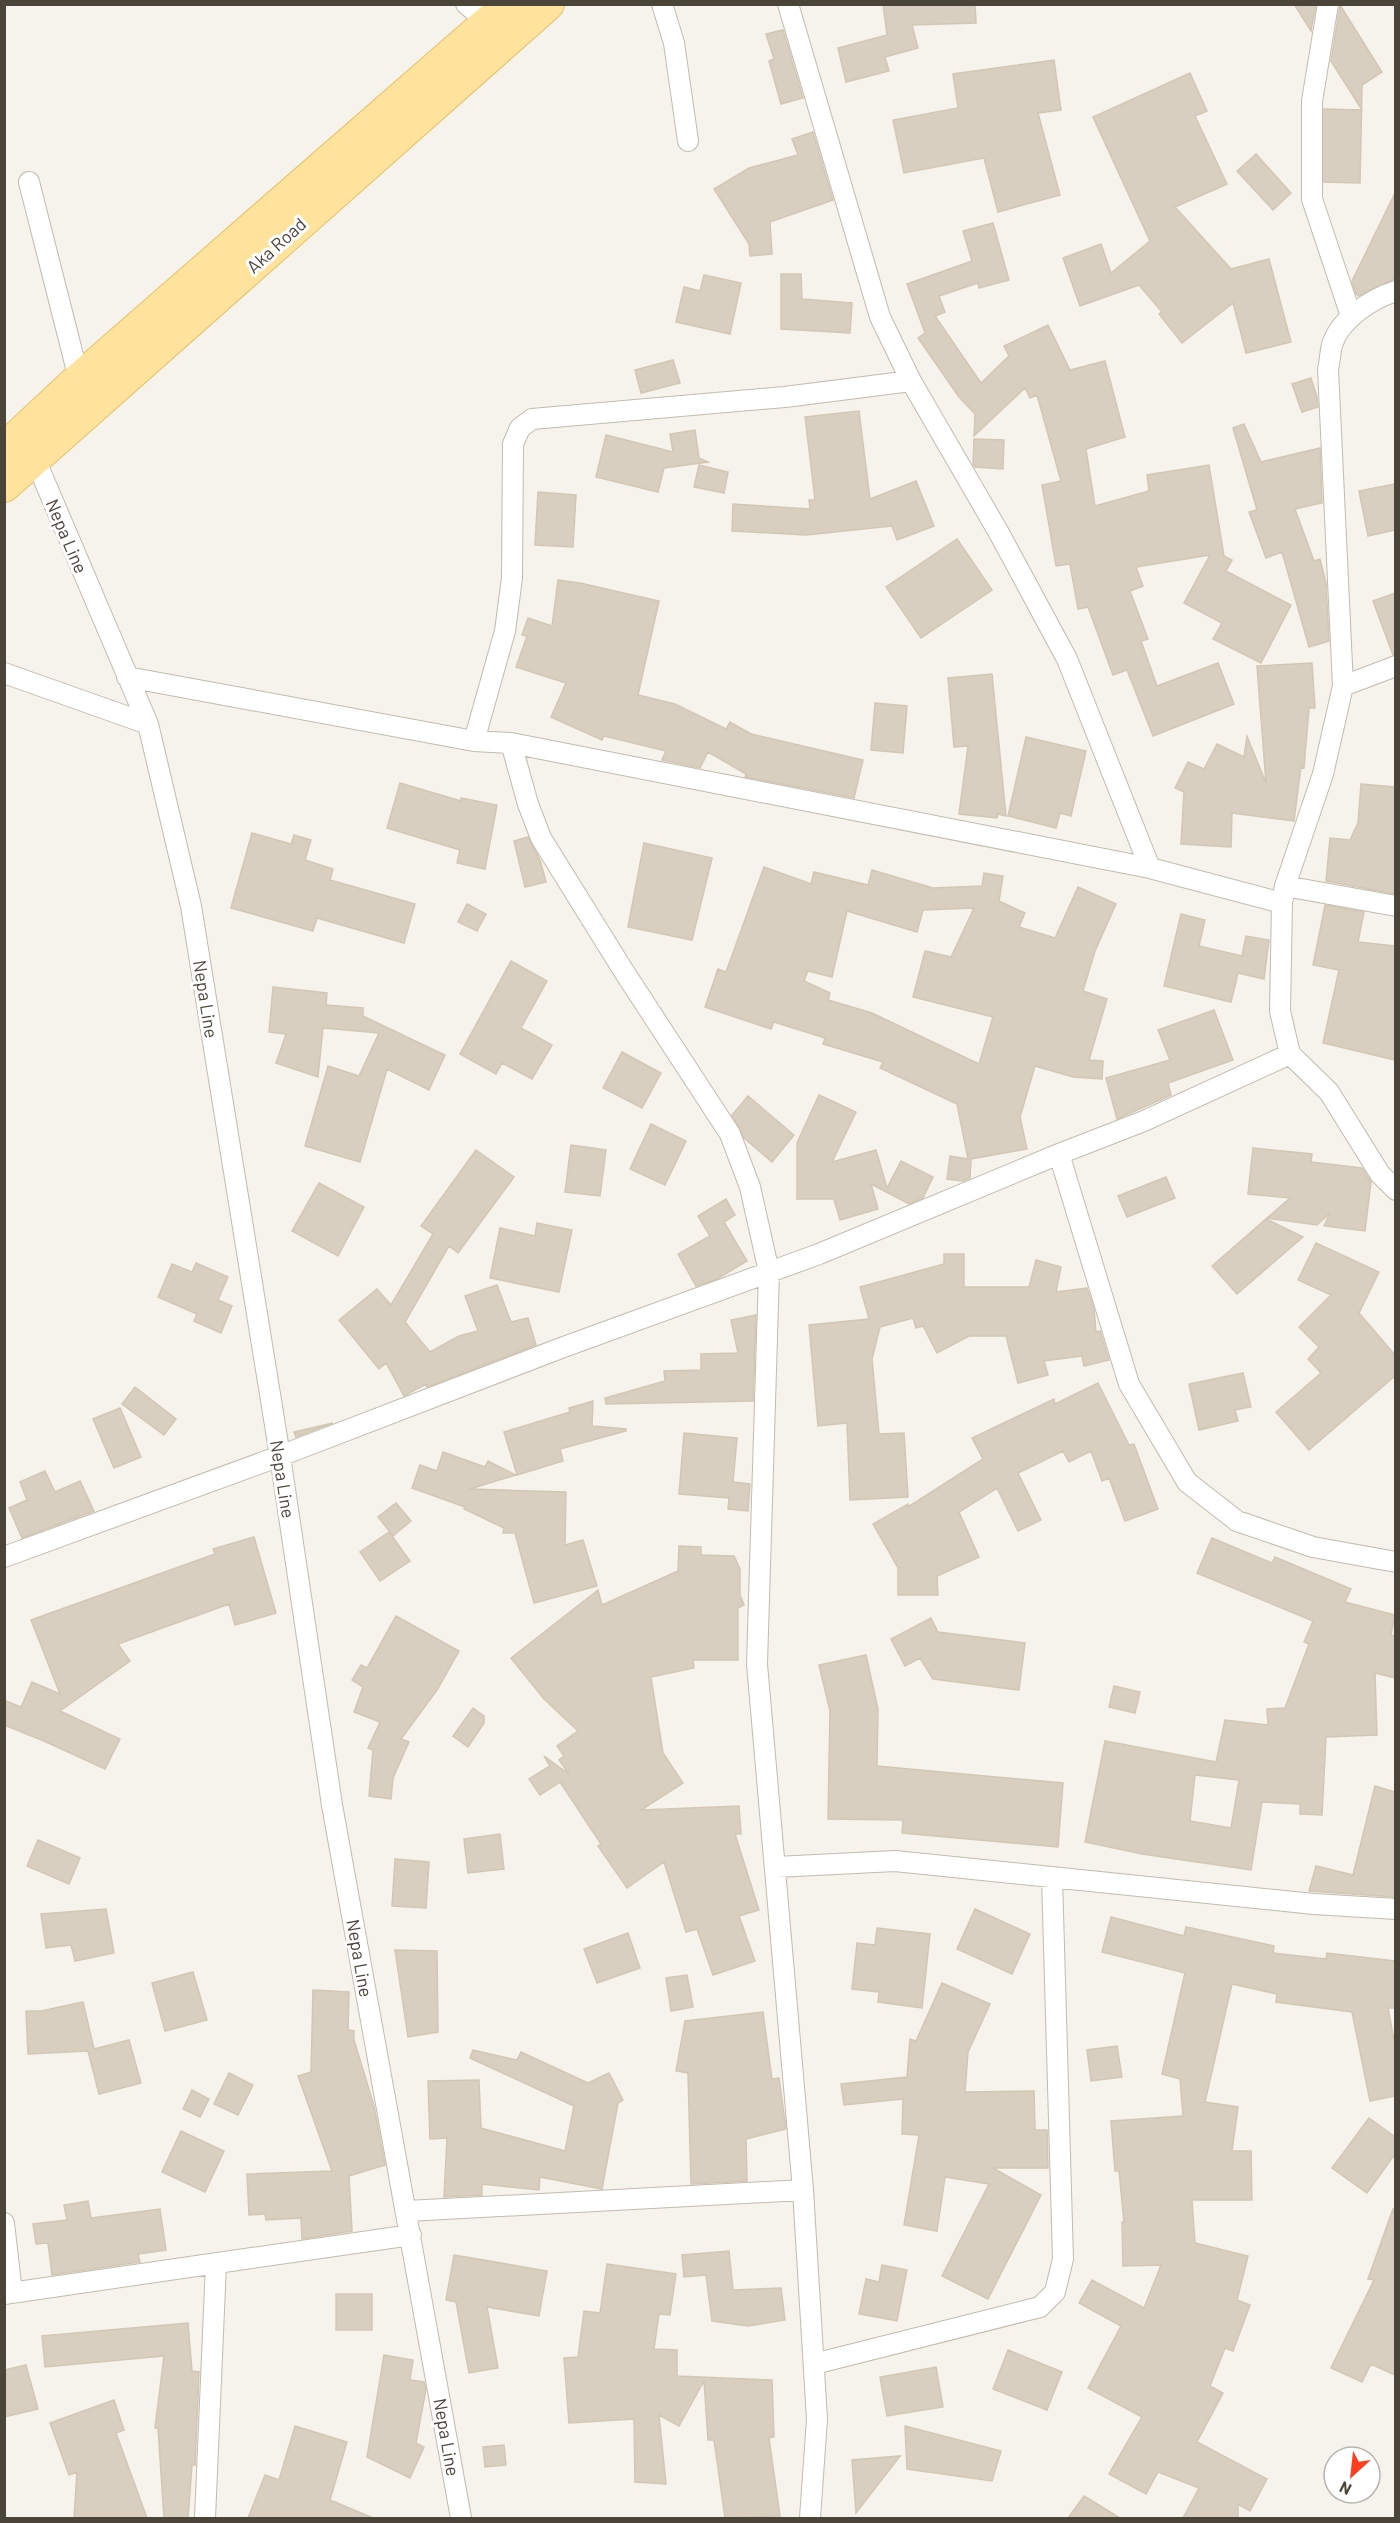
<svg xmlns="http://www.w3.org/2000/svg" width="1400" height="2523" viewBox="0 0 1400 2523" font-family="Barlow,sans-serif">
	<style>
		.building { fill: #d8cfc1; stroke: #d3c7b4; stroke-width: 1.5; fill-rule: evenodd }
		.lines { fill: none; stroke-linecap: round; stroke-linejoin: round }
		.street-casing { stroke: #c2bbae; stroke-width: 22 }
		.primary-casing { stroke: #e6c16a; stroke-width: 34 }
		.street { stroke: #fff; stroke-width: 20 }
		.primary { stroke: #ffe39c; stroke-width: 32 }
		.labels { text-anchor: middle; dominant-baseline: central; stroke-width: 6; stroke-linejoin: round; paint-order: stroke }
		.street-label { font-size: 18px; fill: #4b4439; stroke: #fff }
	</style>
	<rect width="100%" height="100%" fill="#f6f3ec"/>
	<!-- building -->
	<path class="building" d="M883 4H975L976 23 912 25 918 48 885 57 889 71 846 82 838 48 887 35Z
		M1294 4H1316L1311 31Z
		M1340 5 1382 72 1362 85 1360 183 1324 182V109L1362 110 1331 61Z
		M783 30 803 98 781 104 769 61 774 59 766 34Z
		M1054 60 1061 110 1038 113 1060 195 998 212 984 158 904 173 893 120 958 108 953 74Z
		M1190 73 1207 111 1195 116 1227 184 1175 207 1231 269 1269 259 1291 342 1246 353 1233 303 1182 343 1159 314 1162 312 1139 285 1080 306 1063 258 1101 244 1111 273 1150 241 1093 117Z
		M813 132 833 200 770 222 772 254 750 256 749 244 714 189 749 168 798 155 792 139Z
		M1256 154 1291 193 1273 210 1237 171Z
		M1395 193V276L1394 279 1359 296 1356 294 1352 281Z
		M993 223 1009 280 979 288 978 283 939 296 945 312 935 316 981 383 1009 356 1004 346 1048 325 1070 370 1105 361 1125 437 1086 449 1095 506 1149 491 1147 475 1209 465 1224 556 1232 560 1226 571 1291 605 1261 663 1213 639 1222 623 1184 603 1210 555 1136 567 1143 586 1130 591 1148 639 1141 641 1157 686 1218 663 1234 704 1153 736 1127 670 1113 675 1088 607 1078 609 1070 564 1056 566 1042 485 1061 481 1037 395 1030 398 1025 388 974 436 975 414 959 397 918 338 925 333 907 284 972 261 963 231Z
		M781 274H801L802 299 852 303 850 333 781 329Z
		M704 275 741 283 730 334 676 322 684 287 700 291Z
		M673 360 680 383 641 393 635 370Z
		M1311 378 1317 397 1318 407 1302 412 1292 384Z
		M859 411 870 499 916 481 934 526 897 540 892 526 806 535 732 531 733 504 810 509 809 500H815L805 417Z
		M1244 424 1261 462 1320 448 1322 503 1295 509 1314 561 1320 559 1326 583 1329 641 1309 647 1282 552 1266 558 1249 512 1257 510 1233 428Z
		M695 430 699 458 708 462 664 468 658 492 596 477 606 435 673 452 670 434Z
		M974 439 1004 440 1003 469 975 467 973 464Z
		M699 465 728 472 724 493 694 487Z
		M1395 484V530L1368 536 1359 491Z
		M538 492 576 495 573 547 535 545Z
		M957 539 992 590 921 638 886 587Z
		M558 580 580 583 659 601 638 695 675 704 726 729 730 722 751 734 863 760 854 798 745 777 746 774 708 752 700 768 662 760 666 751 604 736 602 740 551 717 566 683 516 667 527 636 522 635 528 618 552 626Z
		M1395 593V654L1393 655 1373 601Z
		M1312 663 1315 708H1309L1304 768 1301 767 1294 821 1232 813 1231 847 1181 844 1184 792 1175 788 1188 762 1204 769 1217 744 1244 757 1247 736 1266 783 1257 666Z
		M992 674 1006 816 998 814 997 818 959 814 968 746 954 747 948 678Z
		M875 703 907 706 903 753 871 750Z
		M1026 737 1086 751 1071 816 1060 813 1056 828 1008 816Z
		M400 783 461 801V798L497 805 485 869 457 863 460 850 387 828Z
		M1361 784 1395 787V894L1326 881 1330 838 1350 840 1358 823Z
		M252 833 291 844 294 835 311 840 305 860 333 869 330 880 415 904 404 943 317 918 313 931 231 908Z
		M528 837 540 860 546 882 525 887 514 841Z
		M644 843 712 858 692 940 628 927Z
		M764 867 811 884 814 872 868 885 872 870 933 888 982 886 984 873 1003 876 999 901 1025 913 1019 927 1055 938 1078 887 1116 904 1095 951 1083 991 1107 999 1089 1060 1103 1061 1102 1079 1073 1077 1035 1066 1020 1117 1027 1149 971 1159 970 1178 963 1181 947 1179 950 1156 968 1159 957 1104 880 1068 883 1062 823 1044 825 1038 774 1022 771 1029 705 1007 718 969 726 972ZM974 908 951 957 925 951 913 997 993 1017 979 1064 872 1013 828 1000 830 993 804 981 808 971 832 977 847 911 917 932 923 910Z
		M467 904 486 914 477 931 458 922Z
		M1325 905 1364 912 1358 942 1395 946V1060L1323 1043 1339 970 1313 965Z
		M1181 914 1205 920 1199 946 1242 956 1246 936 1269 940 1264 979 1238 973 1231 1002 1164 986Z
		M511 961 547 981 521 1028 552 1045 532 1079 502 1063 496 1074 460 1054Z
		M273 987 327 993 326 1005 363 1008V1016L445 1055 429 1090 387 1069 360 1162 305 1146 328 1066 359 1076 379 1033 323 1028 318 1077 276 1063 286 1034 269 1032Z
		M1214 1010 1233 1060 1168 1083 1171 1095 1117 1119 1106 1078 1170 1060 1158 1030Z
		M622 1052 661 1073 642 1108 603 1088Z
		M819 1095 856 1112 832 1162 876 1150 887 1188 901 1161 933 1177 923 1198 909 1204 871 1184 878 1209 840 1220 834 1199H797V1143Z
		M748 1096 794 1135 772 1162 744 1138 732 1115Z
		M651 1124 686 1141 665 1185 630 1169Z
		M571 1145 606 1150 600 1196 565 1192Z
		M1253 1148 1312 1154 1311 1162 1362 1168 1371 1182 1365 1231 1324 1226 1330 1213 1317 1225 1267 1218 1290 1198 1248 1194Z
		M476 1150 514 1177 458 1253 449 1246 405 1322 430 1352 459 1336 478 1331 465 1296 497 1285 511 1322 528 1318 536 1345 427 1387 426 1384 404 1396 386 1363 379 1369 339 1320 377 1289 391 1305 433 1234 421 1226Z
		M1166 1177 1175 1198 1127 1217 1118 1196Z
		M319 1183 364 1207 338 1256 292 1231Z
		M726 1199 735 1215 724 1222 747 1261 717 1279 696 1286 678 1254 710 1236 698 1216Z
		M1266 1219 1303 1237 1237 1294 1212 1266Z
		M537 1223 572 1230 559 1292 490 1278 500 1228 535 1236Z
		M1316 1243 1379 1272 1359 1313 1395 1355V1376L1309 1450 1276 1412 1321 1373 1308 1359 1319 1347 1299 1327 1331 1295 1298 1280Z
		M944 1254H964V1287H1029L1036 1260 1061 1267 1056 1292 1087 1288 1094 1309 1096 1332 1100 1331 1109 1360 1084 1366 1082 1356 1044 1361 1048 1375 1018 1383 1006 1336H969L937 1353 923 1326 916 1328 913 1318 880 1327 872 1359 879 1434 904 1433 908 1497 850 1500 847 1423 818 1426 809 1325 869 1319 860 1287 944 1264Z
		M196 1263 228 1277 218 1300 232 1306 221 1333 194 1321 197 1314 158 1297 172 1264 192 1272Z
		M756 1315 753 1401 606 1404 605 1398 665 1381 664 1371 701 1370V1354L738 1353 731 1320Z
		M1243 1373 1251 1407 1235 1410 1238 1421 1199 1430 1189 1384Z
		M1098 1383 1129 1445 1134 1444 1158 1509 1125 1521 1109 1478 1102 1481 1091 1451 1069 1462 1063 1451 1018 1473 1041 1520 1018 1531 997 1488 959 1512 979 1557 937 1576 938 1595H898V1568L873 1524 908 1504V1507L983 1459 972 1438 1054 1399 1055 1404Z
		M135 1387 176 1419 164 1435 122 1404Z
		M593 1401 592 1426 626 1429V1431L560 1449 563 1461 517 1475 504 1432 570 1412 569 1408Z
		M120 1408 141 1457 114 1468 93 1419Z
		M333 1423 296 1437 294 1432Z
		M684 1433 737 1438 733 1482 750 1484 748 1511 728 1509 729 1498 679 1494Z
		M443 1452 485 1467 488 1461 516 1475 470 1489 566 1492 565 1545 583 1540 597 1586 534 1603 515 1533H503L504 1528 464 1509 465 1507 412 1488 420 1465 437 1471Z
		M45 1471 55 1492 80 1481 94 1511 22 1538 9 1508 27 1500 20 1482Z
		M396 1503 411 1521 393 1536 378 1517Z
		M389 1532 410 1561 380 1581 360 1552Z
		M254 1537 276 1613 235 1625 229 1604 118 1644 130 1661 60 1711 120 1739 105 1769 44 1741 4 1725V1700L21 1707 32 1682 60 1694 31 1620 215 1554 213 1549Z
		M1212 1538 1272 1563 1275 1557 1351 1589 1345 1602 1395 1615 1391 1635 1395 1636V1678L1375 1673 1377 1735 1326 1737 1322 1815 1300 1814V1804L1262 1802 1251 1870 1142 1854 1085 1842 1105 1741 1216 1762 1225 1720 1268 1725 1267 1709 1285 1708 1309 1644 1304 1642 1313 1621 1197 1573ZM1195 1775 1239 1780 1231 1828 1190 1821Z
		M679 1546 701 1547V1555L734 1556 740 1569V1595L744 1605 738 1608V1660H693L694 1668 651 1677 663 1753 683 1783 641 1810 739 1806 741 1834H735L759 1910 739 1916 755 1961 713 1975 697 1929 686 1932 664 1862 627 1888 598 1846 601 1844 560 1782 540 1795 529 1779 550 1766 544 1756 569 1774 559 1760 564 1756 557 1746 578 1731 544 1699 511 1658 598 1590 602 1605 678 1571Z
		M396 1616 459 1651 437 1690 401 1739 409 1742 393 1778 391 1799 369 1796 373 1750 368 1748 380 1722 354 1712 363 1687 352 1680 361 1665 367 1668Z
		M931 1618 938 1632 1025 1643 1019 1690 933 1679 920 1658 905 1666 891 1639Z
		M866 1655 878 1709 877 1766 1063 1783 1058 1847 902 1833 903 1820 828 1819 830 1711 819 1665Z
		M1114 1686 1140 1692 1135 1713 1109 1707Z
		M473 1708 484 1716V1723L468 1747 453 1736Z
		M1375 1786 1395 1792V1897L1309 1891 1316 1866 1353 1875Z
		M500 1834 504 1869 468 1873 464 1839Z
		M38 1840 80 1858 69 1884 27 1866Z
		M395 1859 429 1862 426 1908 392 1906Z
		M106 1909 114 1953 75 1961 71 1945 46 1948 41 1914Z
		M975 1909 1030 1934 1012 1974 957 1949Z
		M1111 1917 1184 1936 1186 1927 1274 1946 1273 1953 1326 1959 1327 1953 1395 1961V2008H1388L1395 2045V2096L1370 2101 1352 2012 1276 2002 1277 1994 1232 1984 1205 2102 1238 2107 1232 2151H1251L1252 2200H1192L1195 2243 1248 2256 1237 2300 1250 2305 1233 2351 1225 2348 1210 2386 1223 2393 1197 2442 1267 2479 1250 2511 1238 2504V2518H1183L1199 2488 1158 2472 1146 2494 1109 2474 1142 2417 1088 2388 1121 2326 1079 2303 1092 2280 1144 2308 1161 2265 1123 2266 1122 2222H1124L1119 2171H1115L1111 2121 1183 2116 1180 2079 1162 2074 1185 1973 1102 1952Z
		M877 1928 930 1934 922 2008 878 2002 879 1992 852 1989 857 1943 875 1945Z
		M628 1933 640 1968 597 1983 584 1949Z
		M395 1950 437 1951 438 2032 408 2037Z
		M193 1972 207 2020 165 2031 152 1983Z
		M687 1975 693 2007 671 2011 666 1978Z
		M942 1983 990 2004 968 2052 965 2092 1034 2091 1035 2130H1047L1048 2168H993L1041 2195 988 2299 942 2276 989 2184 945 2177 937 2231 904 2225 919 2135 902 2134 903 2099 844 2105 841 2084 907 2077 910 2039 916 2041Z
		M313 1990 349 1992 348 2030 354 2031V2040L374 2106 385 2165 349 2176 352 2231 302 2239 301 2218 266 2220 265 2214 249 2215 247 2174 332 2171 298 2076 311 2072Z
		M83 2002 94 2049 129 2040 141 2083 99 2094 88 2051 28 2054 26 2011H41Z
		M763 2012 772 2079 779 2078 786 2129 746 2139 747 2181 691 2184 688 2073 676 2071 685 2021Z
		M1117 2046 1122 2077 1091 2081 1087 2050Z
		M473 2050 517 2060 521 2052 588 2083 609 2073 623 2100 618 2103 602 2189 540 2177 539 2190 482 2184V2195L444 2197 447 2138 430 2139 428 2081 479 2080 481 2128 565 2151 574 2106 470 2058Z
		M229 2073 253 2085 238 2115 214 2104Z
		M192 2090 209 2099 200 2117 183 2109Z
		M1369 2118 1395 2137V2154L1367 2193 1332 2168Z
		M181 2131 224 2151 205 2192 162 2172Z
		M88 2201 91 2218 160 2209 166 2250 138 2254 140 2262 52 2275 48 2243 36 2244 33 2224 67 2220 64 2205Z
		M1393 2209H1395V2375L1371 2364 1362 2382 1331 2368 1374 2280 1368 2279Z
		M729 2251 733 2290 781 2288 785 2320 748 2326 712 2321 706 2275 684 2277 682 2255Z
		M454 2255 547 2271 539 2316 487 2307 498 2368 469 2373 456 2302 446 2300Z
		M607 2264 676 2274 670 2315 659 2314 654 2349 677 2350V2376L772 2380 774 2437 769 2438 780 2516 725 2518 714 2440H708L704 2381 679 2426 659 2415 666 2484 635 2482 634 2419 569 2423 564 2358 578 2357 584 2311 600 2313Z
		M882 2265 907 2270 897 2321 859 2314 866 2279 879 2282Z
		M336 2294H372V2330H336Z
		M188 2323 192 2371 199 2372 195 2465H192L188 2518H164L158 2428H155L164 2356 45 2367 42 2336Z
		M1008 2350 1062 2372 1047 2410 993 2389Z
		M384 2355 413 2360 410 2380 424 2382 426 2389 416 2443 424 2447 410 2478 367 2457Z
		M26 2365 38 2409 4 2417V2370Z
		M936 2367 943 2407 887 2416 880 2377Z
		M114 2400 124 2430 116 2433 147 2518H74L77 2472 69 2475 50 2423Z
		M295 2426 347 2442 330 2500 373 2518H248L265 2475 279 2480Z
		M905 2426 1001 2451 992 2481 907 2469Z
		M504 2445 506 2465 485 2467 483 2447Z
		M900 2456 856 2513 852 2460Z
		M1084 2496 1120 2518H1068Z"/>
	<g class="lines">
		<defs>
			<path id="street" d="M466 4 488 22
				M662 4 674 43 688 141
				M788 4 880 317 911 381 999 533 1067 659 1150 868
				M1328 4 1312 101V199L1351 316
				M29 182 79 379
				M35 459 148 724 191 906 280 1456 332 1805 461 2518
				M4 673 148 724
				M127 677 474 741 511 743 1150 868 1282 903 1280 1011 1290 1054 1329 1092 1380 1174 1396 1190
				M1343 686 1396 666
				M474 741 505 631 512 578 513 444 520 428 532 419 785 397 911 381
				M511 743 528 804 541 838 623 970 730 1134 750 1187 769 1272 757 1664 803 2190 817 2419 810 2518
				M1285 886 1396 906
				M1282 903 1285 886 1323 774 1343 686 1328 369C1330 361 1330 353 1332 345 1340 319 1371 299 1396 291
				M1059 1154 1129 1384 1187 1482 1237 1521 1313 1547 1396 1562
				M4 1557 280 1456 561 1348 819 1254 1059 1154 1144 1121 1290 1054
				M776 1867 895 1861 1314 1904 1396 1909
				M407 2211 803 2190
				M4 2223 12 2293
				M4 2294 411 2235
				M814 2364 1040 2307 1055 2292 1063 2259 1052 1877
				M205 2518 216 2264"/>
			<path id="primary" d="M4 449 79 379 509 4
				M4 486 548 4"/>
		</defs>
		<!-- street casing -->
		<use href="#street" class="street-casing"/>
		<!-- primary casing -->
		<use href="#primary" class="primary-casing"/>
		<!-- street -->
		<use href="#street" class="street"/>
		<!-- primary -->
		<use href="#primary" class="primary"/>
	</g>
	<g class="labels">
		<!-- street labels -->
		<g class="street-label">
			<text transform="translate(276 245) rotate(-42)">Aka Road</text>
			<text transform="translate(67 536) rotate(67)">Nepa Line</text>
			<text transform="translate(206 999) rotate(81)">Nepa Line</text>
			<text transform="translate(283 1479) rotate(81)">Nepa Line</text>
			<text transform="translate(360 1958) rotate(80)">Nepa Line</text>
			<text transform="translate(447 2437) rotate(80)">Nepa Line</text>
		</g>
	</g>
	<!-- border -->
	<rect width="1400" height="2523" fill="none" stroke="#4b4439" stroke-width="12"/>
	<!-- north arrow -->
	<g transform="translate(1352 2475) rotate(207)"><circle r="28" fill="#ffffff" stroke="#b7b4b0" stroke-width="1.5"/>
	<path d="M0-4.5L10 22L0 15L-10 22Z" fill="#fc3f1d"/>
	<text y="-9" font-size="16" font-weight="bold" text-anchor="middle" fill="#4b4439">N</text>
	</g>
</svg>
